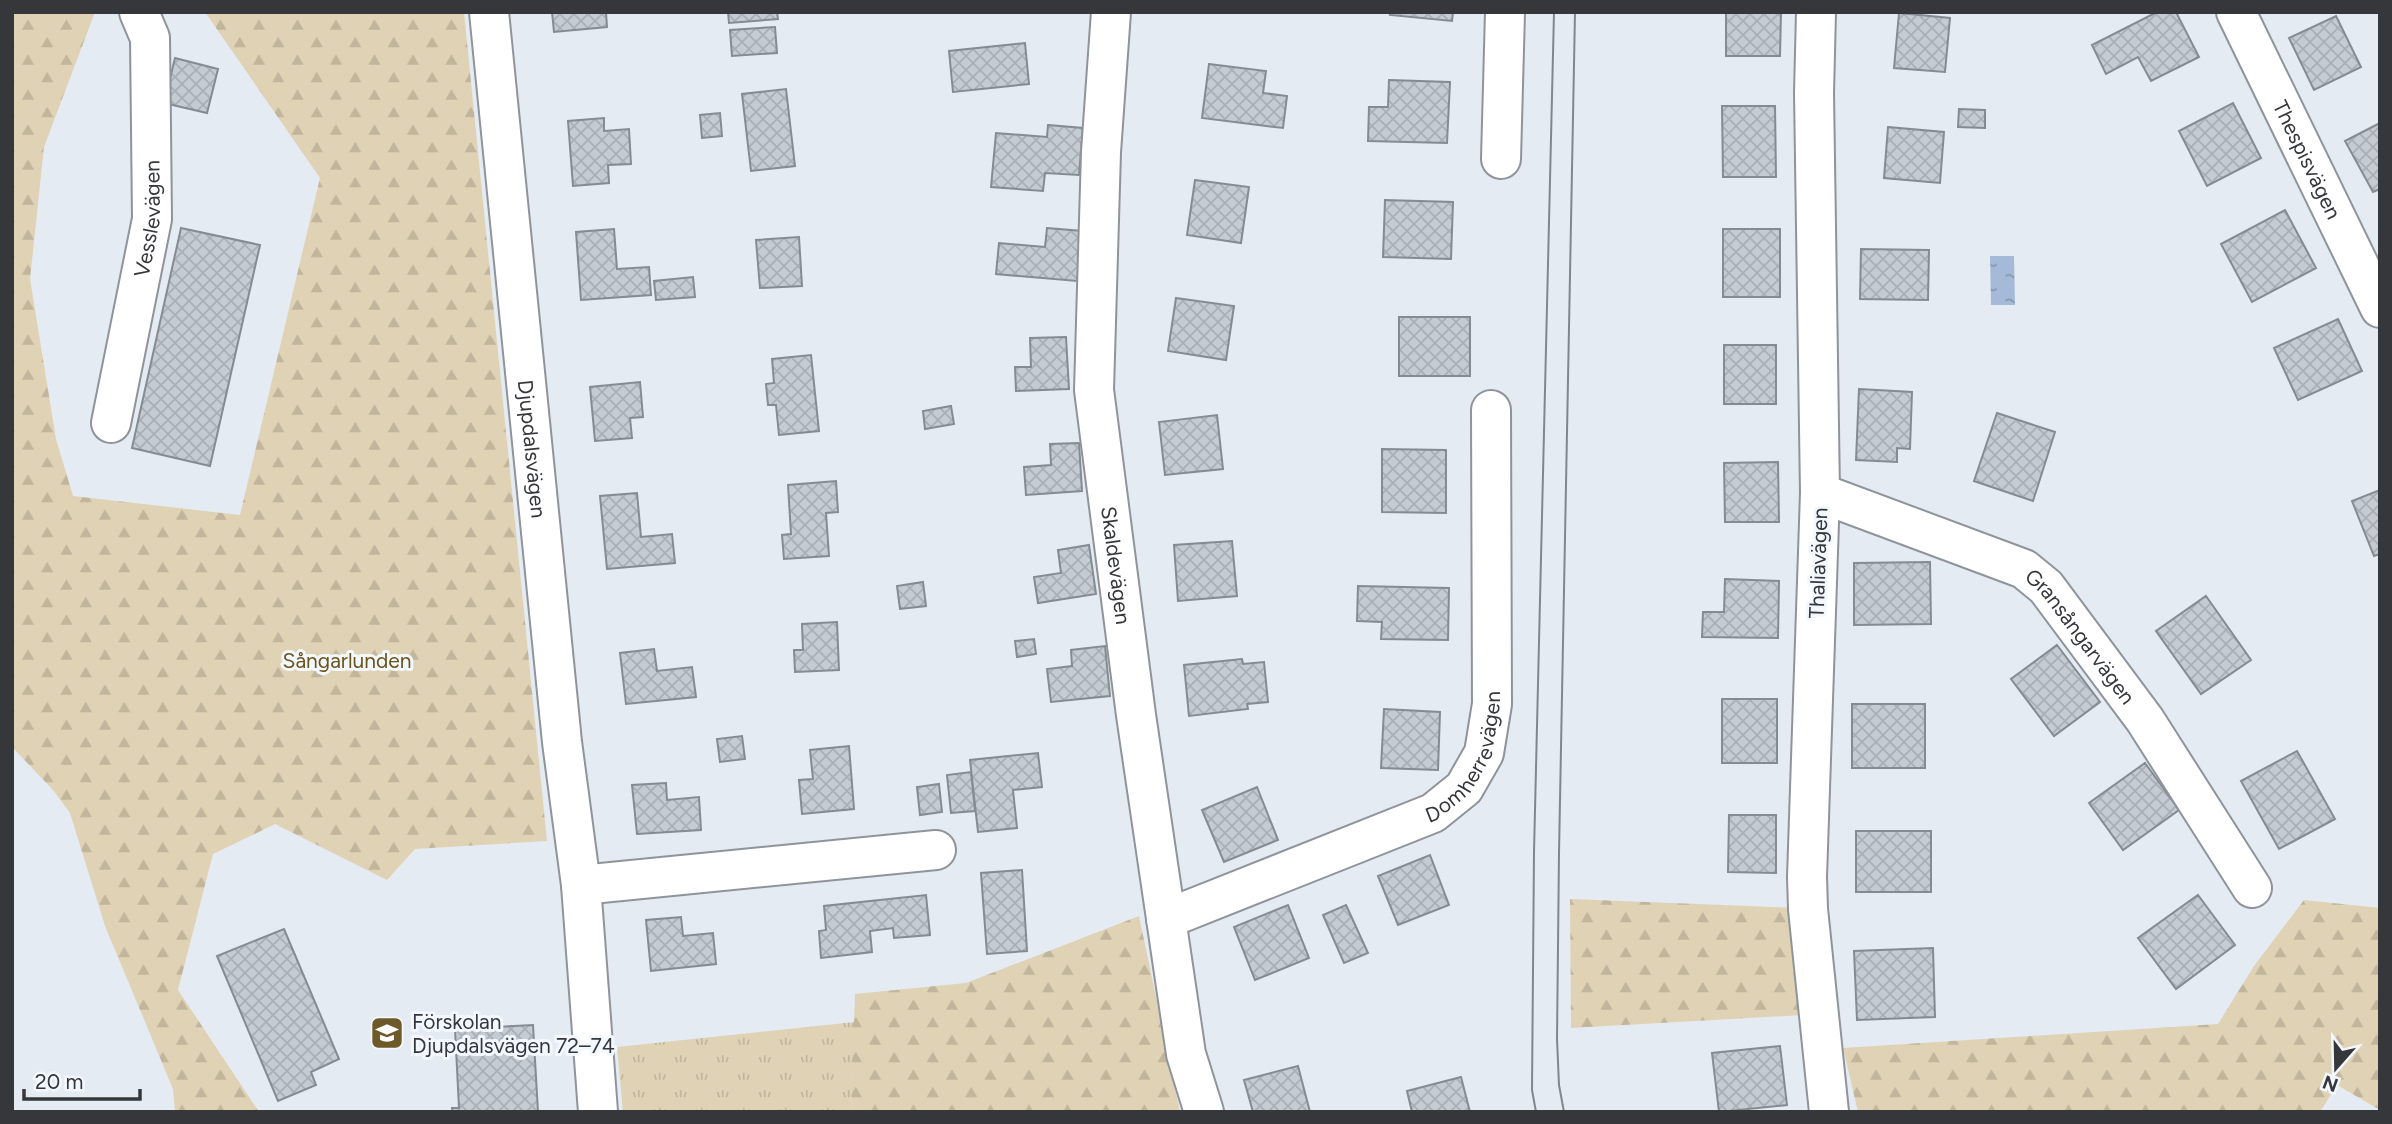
<svg xmlns="http://www.w3.org/2000/svg" width="2392" height="1124" viewBox="0 0 2392 1124" font-family="Figtree,sans-serif">
	<style>
		.grass { fill: url(#grass-tufts) }
		.forest { fill: url(#forest-firs) }
		.water { fill: url(#water-ripples) }
		.building { fill: url(#building-cross-hatch); stroke: #858b92; stroke-width: 2 }
		.lines { fill: none; stroke-linecap: round; stroke-linejoin: round }
		.minor-casing { stroke: #8f949c; stroke-width: 42 }
		.minor { stroke: #fff; stroke-width: 38 }
		.tram { stroke: #82868b; stroke-width: 2 }
		.labels { text-anchor: middle; dominant-baseline: central; stroke-width: 6; stroke-linejoin: round; paint-order: stroke }
		.street-label { font-size: 21px; fill: #35373a; stroke: #f3f8ff }
		.park-label { font-size: 21px; fill: #6c541b; stroke: #f3f8ff }
		.poi-label { font-size: 21px; fill: #35373a; stroke: #f3f8ff; text-anchor: start }
	</style>
	<defs>
		<pattern id="grass-tufts" width="24" height="20" patternUnits="userSpaceOnUse" patternTransform="scale(1.75)"><rect width="24" height="20" fill="#e0d2b5"/><path d="M3 7l-1-3M5 7V3M7 7l1-3M15 17l-1-3M17 17v-4M19 17l1-3" fill="none" stroke="#c1b59c"/></pattern>
		<pattern id="forest-firs" width="22" height="20" patternUnits="userSpaceOnUse" patternTransform="scale(1.75)"><rect width="22" height="20" fill="#e0d2b5"/><path d="M5 1l3.5 6h-7zM16 11l3.5 6h-7z" fill="#c1b59c"/></pattern>
		<pattern id="water-ripples" width="26" height="14" patternUnits="userSpaceOnUse" patternTransform="scale(1.75)"><rect width="26" height="14" fill="#a5bad9"/><path d="M2 4q2-2 4 0t4 0M15 11q2-2 4 0t4 0" fill="none" stroke="#8798b1"/></pattern>
		<pattern id="building-cross-hatch" width="8" height="8" patternUnits="userSpaceOnUse" patternTransform="scale(1.75)"><rect width="8" height="8" fill="#c5cbd3"/><path d="M0 0l8 8M0 8l8-8" fill="none" stroke="#aaafb6"/></pattern>
	</defs>
	<rect width="100%" height="100%" fill="#e5ebf3"/>
	<!-- grass -->
	<path class="grass" d="M855 1022 851 1112H623L617 1047Z"/>
	<!-- forest -->
	<path class="forest" d="M12 12H95L44 147 30 279 56 439 73 496 240 515 320 178 205 12H464L547 841 415 849 387 880 275 824 213 854 178 990 259 1112H175L173 1089 105 926 70 813 53 790 12 747Z
		M1570 899 1796 908 1803 1015 1571 1028Z
		M2304 900 2380 908V1110L2337 1085 2320 1112H1858L1843 1048 2218 1024 2254 966Z
		M1139 916 1180 1112H851L855 994 966 983Z"/>
	<!-- water -->
	<path class="water" d="M1990 256H2014L2015 305H1991Z"/>
	<!-- building -->
	<path class="building" d="M552 12H606L607 27 554 32Z
		M728 12H777L778 19 729 23Z
		M1391 12H1453L1452 21 1390 15Z
		M1726 12H1781L1780 56H1726Z
		M2157 12H2176L2199 57 2151 81 2138 57 2106 74 2092 45Z
		M1899 13 1950 18 1945 72 1894 68Z
		M2336 16 2361 67 2314 90 2289 38Z
		M775 27 777 53 732 56 730 30Z
		M1025 43 1029 84 953 92 949 51Z
		M175 58 218 69 207 113 164 103Z
		M1209 64 1266 71 1263 93 1287 96 1283 128 1202 118Z
		M1389 80 1450 82 1447 143 1368 141 1369 107H1388Z
		M786 89 795 166 751 171 742 94Z
		M2233 103 2261 158 2207 186 2179 131Z
		M1722 106H1775L1776 177H1723Z
		M1959 109 1985 110V128L1958 127Z
		M720 113 722 136 702 138 700 115Z
		M604 118V131L629 129 631 164 608 165 609 183 573 186 568 121Z
		M2380 123V189L2373 192 2345 141Z
		M1048 125 1083 128 1079 175 1045 173 1043 191 991 187 996 133 1047 137Z
		M1888 127 1944 132 1940 183 1884 178Z
		M1195 180 1249 187 1241 243 1187 235Z
		M1385 200 1453 202 1451 259 1383 257Z
		M2285 210 2316 268 2252 302 2221 244Z
		M181 228 260 245 210 466 132 448Z
		M1047 228 1082 231 1077 281 996 274 999 243 1045 247Z
		M614 229 617 269 649 267 651 295 581 300 576 232Z
		M1723 229H1780V297H1723Z
		M799 237 802 286 760 288 756 240Z
		M1861 249 1929 250 1928 300 1860 299Z
		M693 277 695 297 656 300 654 281Z
		M1176 298 1234 306 1226 360 1168 351Z
		M1399 317H1470V376H1399Z
		M2338 319 2362 371 2298 400 2274 348Z
		M1066 337 1069 389 1016 391 1015 367H1031L1030 338Z
		M1724 345H1776V404H1724Z
		M811 355 819 431 779 435 776 405H768L766 384 774 383 772 359Z
		M640 382 643 417 630 418 632 438 595 441 590 387Z
		M1859 389 1912 392 1910 449 1897 448V462L1856 460Z
		M951 406 954 424 925 429 923 411Z
		M1997 413 2055 432 2033 501 1974 481Z
		M1217 415 1223 469 1165 475 1159 422Z
		M1079 443 1082 491 1026 495 1024 467 1051 465 1050 444Z
		M1382 449 1446 450V513L1382 512Z
		M1778 462 1779 522H1725L1724 463Z
		M836 481 838 512 826 513 829 556 784 559 782 535 791 534 788 485Z
		M2380 490V554L2374 556 2352 501Z
		M637 493 641 537 672 534 675 563 607 569 600 496Z
		M1232 541 1237 596 1178 601 1174 545Z
		M1089 545 1096 594 1038 603 1034 577 1061 573 1058 550Z
		M1930 562 1931 624 1854 625V563Z
		M1725 579 1779 581 1778 638 1702 637 1703 612H1724Z
		M923 582 926 606 900 609 897 586Z
		M1358 586 1449 588 1448 640 1381 639 1382 622 1357 621Z
		M2206 596 2251 660 2201 694 2156 631Z
		M837 622 839 670 795 672 794 650H803L802 624Z
		M1034 639 1036 654 1017 657 1015 641Z
		M2057 645 2100 702 2054 736 2011 679Z
		M1105 646 1110 696 1051 702 1047 669 1072 666 1071 650Z
		M654 649 657 671 692 667 696 697 626 704 620 653Z
		M1242 659 1243 664 1264 662 1268 702 1247 704 1248 709 1189 716 1184 665Z
		M1722 699H1777V763H1722Z
		M1852 704H1925V768H1852Z
		M1384 709 1440 712 1438 770 1381 768Z
		M742 736 745 759 720 762 717 739Z
		M849 746 854 809 802 814 799 780 813 779 810 750Z
		M2297 751 2335 819 2279 849 2241 781Z
		M1038 753 1042 787 1013 790 1017 828 978 832 970 760Z
		M2145 763 2179 810 2123 850 2089 803Z
		M971 772 975 811 951 813 947 775Z
		M666 783 667 800 699 797 701 830 637 834 632 785Z
		M939 784 942 812 920 815 917 787Z
		M1257 787 1278 840 1224 862 1202 810Z
		M1729 815H1776V873L1728 872Z
		M1856 831H1931V892H1856Z
		M1430 855 1449 905 1398 925 1378 876Z
		M1022 870 1027 951 987 954 981 873Z
		M926 895 930 935 894 938 893 928 870 931 872 952 821 958 819 931 826 930 824 906Z
		M2198 895 2235 945 2176 989 2138 938Z
		M1288 905 1309 958 1255 980 1234 927Z
		M1346 905 1368 953 1344 963 1323 915Z
		M681 917 683 936 713 933 716 964 651 971 646 920Z
		M284 929 339 1059 311 1072 316 1085 278 1101 217 956Z
		M1933 948 1935 1017 1857 1020 1854 951Z
		M533 1025 538 1112H453L452 1108H459L455 1029Z
		M1780 1046 1787 1105 1719 1112 1712 1053Z
		M1298 1066 1310 1112H1253L1244 1080Z
		M1461 1077 1470 1112H1412L1407 1091Z"/>
	<g class="lines">
		<defs>
			<g id="minor">
				<path id="s1" d="M489 12 562 742 581 885 598 1112"/>
				<path id="s2" d="M1111 12 1101 152 1094 390 1136 715 1186 1054 1204 1112"/>
				<path d="M1816 12 1814 93 1820 493 1807 877 1808 909 1829 1112"/>
				<path id="s3" d="M2236 12 2380 308"/>
				<path d="M1501 159 1505 12"/>
				<path id="s4" d="M111 423 152 219 150 38 139 12"/>
				<path id="s5" d="M1820 493 2024 569 2046 587 2145 720 2252 888"/>
				<path d="M581 885 936 850"/>
				<path id="s6" d="M1166 919 1433 813 1464 788 1484 753 1492 704 1491 410"/>
			</g>
		</defs>
		<!-- minor casing -->
		<use href="#minor" class="minor-casing"/>
		<!-- minor -->
		<use href="#minor" class="minor"/>
		<!-- tram -->
		<path class="tram" d="M1536 1112 1532 1090 1534 852 1554 12
			M1564 1112 1559 1085 1557 1039 1559 853 1575 12"/>
	</g>
	<!-- icons -->
	<defs>
		<symbol id="school-square" viewBox="-11 -11 22 22"><rect x="-9" y="-9" width="18" height="18" rx="4" fill="#6e5928" stroke="#f3f8ff"/><path d="M0-5L7-2L0 1L-7-2ZM-4 1L0 2.5L4 1V4Q0 6-4 4Z" fill="#fff"/></symbol>
	</defs>
	<g fill-rule="evenodd">
		<use href="#school-square" x="368" y="1014" width="38" height="38"/>
	</g>
	<g class="labels">
		<!-- street labels -->
		<g class="street-label">
			<text stroke="none"><textPath href="#s3" startOffset="164">Thespisvägen</textPath></text>
			<text stroke="none"><textPath href="#s4" startOffset="208">Vesslevägen</textPath></text>
			<text stroke="none"><textPath href="#s1" startOffset="439">Djupdalsvägen</textPath></text>
			<text transform="translate(1818 563) rotate(-88)">Thaliavägen</text>
			<text stroke="none"><textPath href="#s2" startOffset="555">Skaldevägen</textPath></text>
			<text stroke="none"><textPath href="#s5" startOffset="306">Gransångarvägen</textPath></text>
			<text stroke="none"><textPath href="#s6" startOffset="355">Domherrevägen</textPath></text>
		</g>
		<!-- park labels -->
		<g class="park-label">
			<text x="347" y="660">Sångarlunden</text>
		</g>
		<!-- poi labels -->
		<g class="poi-label">
			<text x="412" y="1021">Förskolan<tspan x="412" dy="24">Djupdalsvägen 72–74</tspan></text>
		</g>
	</g>
	<!-- border -->
	<rect width="2392" height="1124" fill="none" stroke="#35373a" stroke-width="28"/>
	<!-- north arrow -->
	<g transform="translate(2336 1068) rotate(200)" stroke="#f3f8ff" stroke-width="5" paint-order="stroke">
	<path d="M0-5L12 26L0 18L-12 26Z" fill="#35373a"/>
	<text y="-10" font-size="19" font-weight="bold" text-anchor="middle" fill="#35373a">N</text>
	</g>
	<!-- scale -->
	<path d="M24 1089v10h116v-10" fill="none" stroke="#35373a" stroke-width="3.5"/>
	<text x="35" y="1089" font-size="21" fill="#35373a" stroke="#f3f8ff" stroke-width="5" paint-order="stroke">20 m</text>
</svg>
